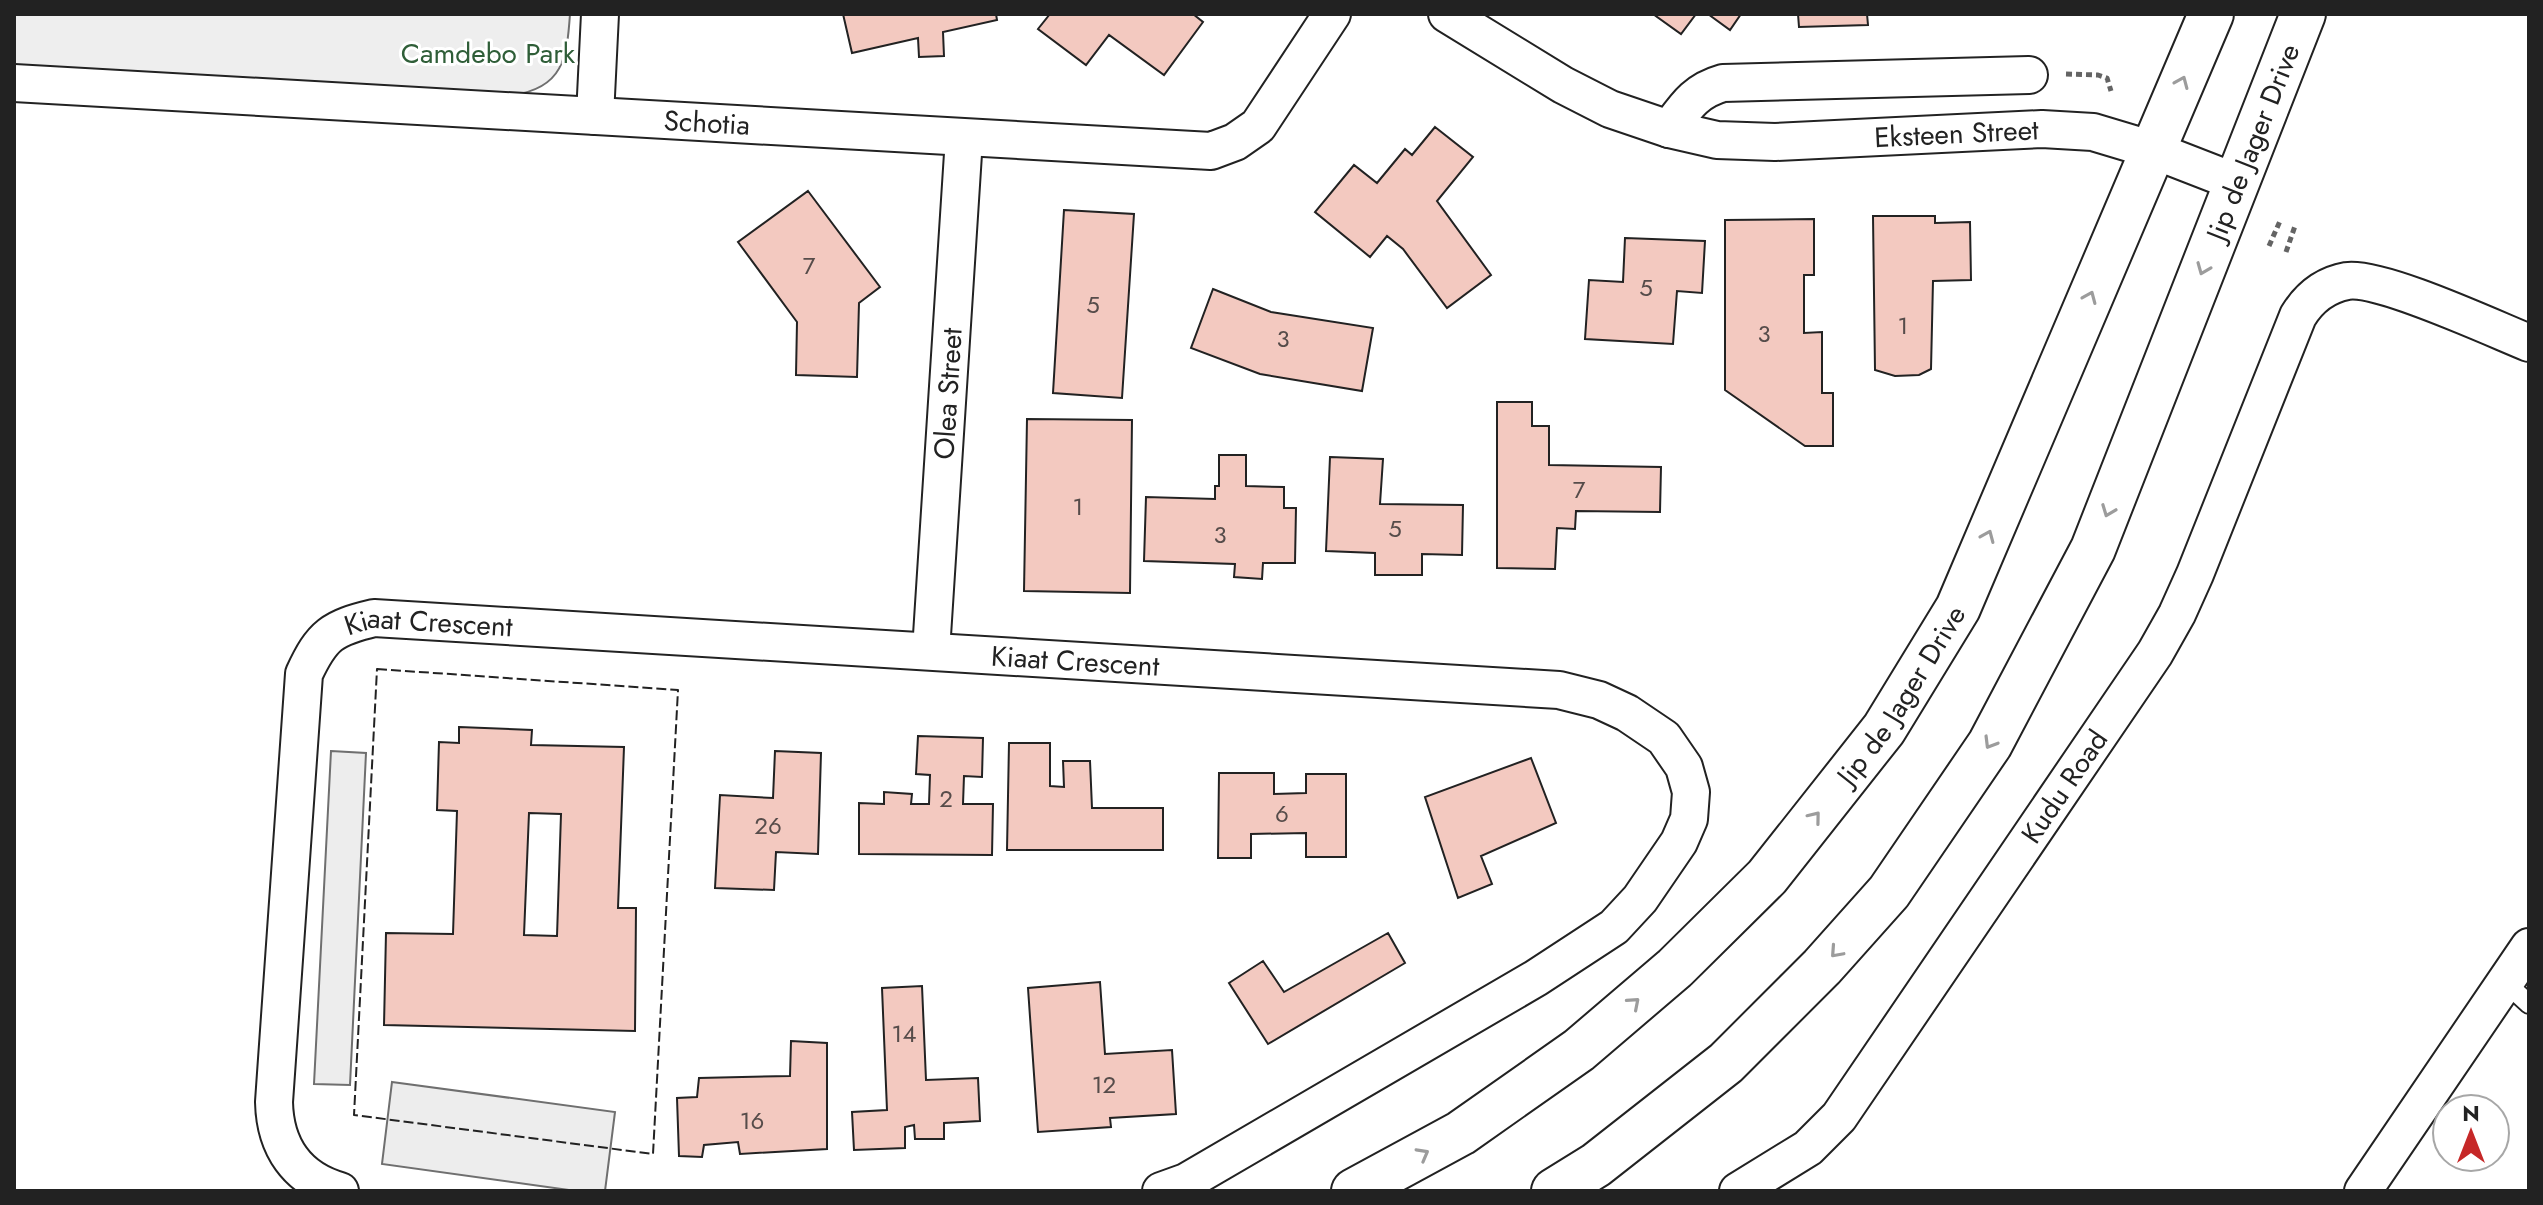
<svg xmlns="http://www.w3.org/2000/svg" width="2543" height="1205" viewBox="0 0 2543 1205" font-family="Jost,sans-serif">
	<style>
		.green { fill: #eee; stroke: #6f6f6f; stroke-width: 2 }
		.parking { fill: #ededed; stroke: #6f6f6f; stroke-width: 2 }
		.building { fill: #f3c9c0; stroke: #222; stroke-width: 2; fill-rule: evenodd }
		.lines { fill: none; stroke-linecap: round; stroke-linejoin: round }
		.lane-casing { stroke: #222; stroke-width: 22 }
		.street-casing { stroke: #222; stroke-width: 40 }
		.secondary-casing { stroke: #222; stroke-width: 48 }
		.path { stroke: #646464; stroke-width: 5; stroke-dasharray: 6 4; stroke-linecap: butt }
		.lane { stroke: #fff; stroke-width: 18 }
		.street { stroke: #fff; stroke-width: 36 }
		.secondary { stroke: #fff; stroke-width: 44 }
		.fence { stroke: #222; stroke-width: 2; stroke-dasharray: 10 4; stroke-linecap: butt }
		.oneway { stroke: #9c9c9c }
		.labels { text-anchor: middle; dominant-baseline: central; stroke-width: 6; stroke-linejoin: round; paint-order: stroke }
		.number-label { font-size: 24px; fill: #564c4a }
		.park-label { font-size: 28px; fill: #2f5e38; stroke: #fff }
		.street-label { font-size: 28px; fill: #222; stroke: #fff }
	</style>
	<rect width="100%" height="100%" fill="#fff"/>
	<!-- green -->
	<path class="green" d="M14 14H570C567 58 563 88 513 95L14 66Z"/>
	<!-- parking -->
	<path class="parking" d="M331 751 366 753 350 1085 314 1084Z
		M392 1082 615 1112 605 1191H576L382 1164Z"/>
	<!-- building -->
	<path class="building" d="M843 14H996L997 20 943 32 944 56 919 57 918 38 852 53Z
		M1050 14H1193L1203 22 1164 75 1109 35 1086 65 1038 29Z
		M1653 14H1696L1681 34Z
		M1708 14H1741L1730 30Z
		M1798 14H1867L1868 25 1799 27Z
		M1435 127 1473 157 1437 201 1491 275 1447 308 1403 249 1387 236 1370 257 1315 212 1354 165 1377 183 1405 149 1412 155Z
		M808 191 880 287 859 303 857 377 796 375 797 322 738 242Z
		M1064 210 1134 214 1122 398 1053 393Z
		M1873 216H1935V223L1970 222 1971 280 1933 281 1931 369 1919 375 1895 376 1875 370Z
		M1814 219V275H1804V333L1822 332V393H1833V446H1805L1725 390V220Z
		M1625 238 1705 241 1702 293 1677 291 1673 344 1585 339 1589 280 1623 282Z
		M1213 289 1271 312 1373 328 1362 391 1260 374 1191 348Z
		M1497 402H1532V426H1549V465L1661 467 1660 512 1576 511 1575 529 1557 528 1555 569 1497 568Z
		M1027 419 1132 420 1130 593 1024 591Z
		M1219 455H1246V486L1284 487V508H1296L1295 563H1263L1262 579 1234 577 1235 564 1144 561 1146 497 1215 499V486H1219Z
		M1330 457 1383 459 1380 504 1463 505 1462 555 1422 554V575H1375V553L1326 551Z
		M459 727 532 730 531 745 624 747 618 908H636L635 1031 384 1025 386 933 453 934 457 811 437 810 439 742 459 743ZM529 813 561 814 557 936 524 935Z
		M918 736 983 738 982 777 964 776 963 804H993L992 855 859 854V803L884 804V792L912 794 911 804H929L930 775 916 774Z
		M1009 743H1050V786L1064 787 1063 761H1090L1092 808H1163V850H1007Z
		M775 751 821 753 818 854 776 852 774 890 715 888 720 795 773 798Z
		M1531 758 1556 823 1481 856 1492 884 1458 898 1425 797Z
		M1219 773H1274V794L1306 793V774H1346V857H1306V833L1251 834V858H1218Z
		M1388 933 1405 963 1268 1044 1229 983 1263 961 1284 992Z
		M1100 982 1105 1054 1172 1050 1176 1114 1110 1118 1111 1127 1038 1132 1028 988Z
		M922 986 926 1080 978 1078 980 1121 944 1123V1139H915L914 1125 905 1127V1148L854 1150 852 1112 887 1110 882 988Z
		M791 1041 827 1043V1149L740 1154 738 1142 704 1145 702 1157 679 1156 677 1098 697 1097 699 1078 790 1076Z"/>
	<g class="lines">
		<defs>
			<path id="lane" d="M2505 982 2529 1004"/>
			<g id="street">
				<path id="s1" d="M1447 14 1563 85 1610 109 1669 129 1717 140 1775 142 2042 129 2093 132 2153 150 2238 183"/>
				<path id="s2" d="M14 83 1211 151 1235 142 1258 126 1332 14"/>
				<path d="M595 116 600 14"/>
				<path d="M1669 129C1686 106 1695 91 1723 83L2029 75"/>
				<path id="s3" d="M931 651 964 138"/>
				<path id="s4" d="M340 1191C297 1179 275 1147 274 1102L304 674C322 635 332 628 374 618L1559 690 1599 700 1627 713 1664 738 1684 767 1691 792 1689 819 1679 842 1640 899 1614 927 1536 978 1186 1182 1161 1191"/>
				<path id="s5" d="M1738 1191 1808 1148 1839 1117 2155 653 2177 614 2195 574 2298 316C2309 298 2325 285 2347 281 2380 276 2492 328 2529 343"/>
				<path d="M2363 1191 2529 947"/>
			</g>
			<g id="secondary">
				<path id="s6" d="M1354 1191 1461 1133 1579 1050 1675 968 1767 877 1884 729 1958 608 2211 14"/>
				<path id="s7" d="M1554 1191 1596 1165 1726 1063 1822 967 1889 892 1990 744 2093 549 2303 14"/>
			</g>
		</defs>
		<!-- lane casing -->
		<use href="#lane" class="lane-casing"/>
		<!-- street casing -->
		<use href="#street" class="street-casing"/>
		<!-- secondary casing -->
		<use href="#secondary" class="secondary-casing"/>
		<!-- path -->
		<path class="path" d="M2066 74 2098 75 2107 78 2111 91
			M2269 246 2280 221
			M2286 252 2295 226"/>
		<!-- lane -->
		<use href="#lane" class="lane"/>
		<!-- street -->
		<use href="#street" class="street"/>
		<!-- secondary -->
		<use href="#secondary" class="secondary"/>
		<!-- fence -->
		<path class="fence" d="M377 669 678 690 653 1154 354 1115Z"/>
	</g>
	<!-- one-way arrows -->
	<defs><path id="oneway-chevron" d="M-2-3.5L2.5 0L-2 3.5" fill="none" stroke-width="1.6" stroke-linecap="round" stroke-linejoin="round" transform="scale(2)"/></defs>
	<g class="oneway">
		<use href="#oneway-chevron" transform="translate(2182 82) rotate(-67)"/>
		<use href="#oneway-chevron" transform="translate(2203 269) rotate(112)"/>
		<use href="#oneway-chevron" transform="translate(2090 297) rotate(-67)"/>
		<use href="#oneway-chevron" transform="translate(2108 511) rotate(111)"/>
		<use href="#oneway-chevron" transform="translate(1988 536) rotate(-67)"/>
		<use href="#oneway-chevron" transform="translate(1990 743) rotate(121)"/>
		<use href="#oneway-chevron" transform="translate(1815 817) rotate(-51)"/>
		<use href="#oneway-chevron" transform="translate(1836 952) rotate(132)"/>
		<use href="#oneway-chevron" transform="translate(1634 1003) rotate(-41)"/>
		<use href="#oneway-chevron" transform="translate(1423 1154) rotate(-29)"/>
	</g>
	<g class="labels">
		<!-- number labels -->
		<g class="number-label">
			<text x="809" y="265">7</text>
			<text x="1646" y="287">5</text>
			<text x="1093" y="304">5</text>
			<text x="1903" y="325">1</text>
			<text x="1764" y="333">3</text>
			<text x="1283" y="338">3</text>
			<text x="1579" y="489">7</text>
			<text x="1078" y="506">1</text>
			<text x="1395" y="528">5</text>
			<text x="1220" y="534">3</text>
			<text x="946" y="798">2</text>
			<text x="1282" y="813">6</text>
			<text x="768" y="825">26</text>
			<text x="904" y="1033">14</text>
			<text x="1104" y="1084">12</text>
			<text x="752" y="1120">16</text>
		</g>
		<!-- park labels -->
		<g class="park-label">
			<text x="488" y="53">Camdebo Park</text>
		</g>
		<!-- street labels -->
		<g class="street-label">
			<text stroke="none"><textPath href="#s2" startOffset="694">Schotia</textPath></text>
			<text stroke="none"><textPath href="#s1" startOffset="540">Eksteen Street</textPath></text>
			<text stroke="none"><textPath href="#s7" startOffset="1288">Jip de Jager Drive</textPath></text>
			<text stroke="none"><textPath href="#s3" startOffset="258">Olea Street</textPath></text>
			<text stroke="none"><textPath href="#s4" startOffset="698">Kiaat Crescent</textPath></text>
			<text stroke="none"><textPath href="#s4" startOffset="1346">Kiaat Crescent</textPath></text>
			<text stroke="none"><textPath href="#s6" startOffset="748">Jip de Jager Drive</textPath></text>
			<text stroke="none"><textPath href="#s5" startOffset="526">Kudu Road</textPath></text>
		</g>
	</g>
	<!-- border -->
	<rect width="2543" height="1205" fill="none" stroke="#222222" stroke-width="32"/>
	<!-- north arrow -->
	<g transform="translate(2471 1133)"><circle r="38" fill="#ffffff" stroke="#a7a7a7" stroke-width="2"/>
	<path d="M0-6L14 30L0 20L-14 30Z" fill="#c62828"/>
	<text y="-12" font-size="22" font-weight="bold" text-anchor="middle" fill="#222222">N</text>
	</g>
</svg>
